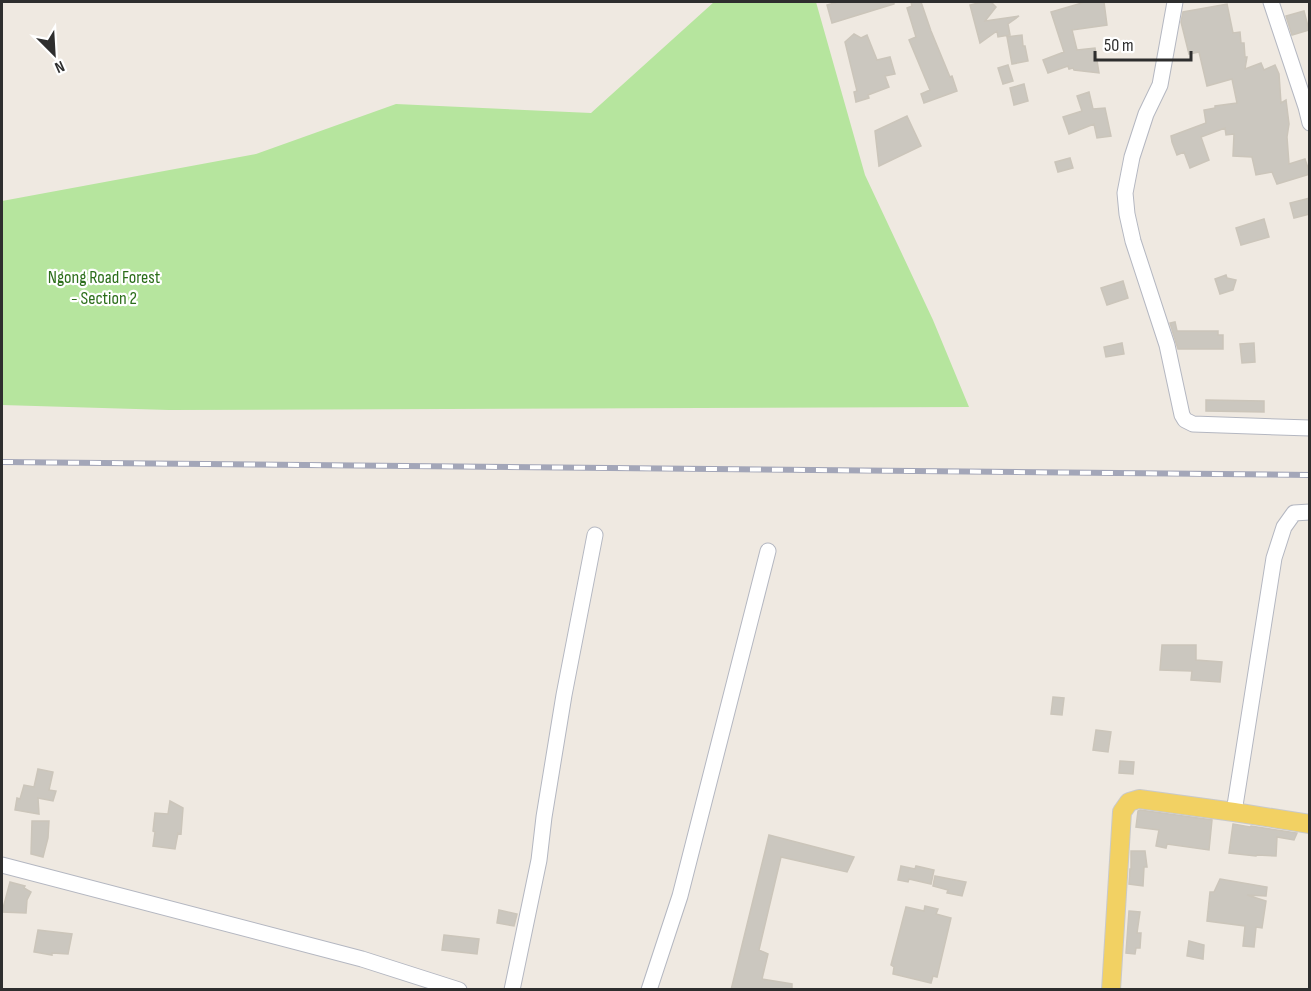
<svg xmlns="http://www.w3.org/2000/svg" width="1311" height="991" viewBox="0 0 1311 991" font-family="'Sofia Sans Condensed',sans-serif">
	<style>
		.green { fill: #b6e59e }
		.building { fill: #cbc7bf; stroke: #cbc5ba; stroke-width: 1.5 }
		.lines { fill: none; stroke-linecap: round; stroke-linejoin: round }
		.minor-casing { stroke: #b4b7c1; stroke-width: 17 }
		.major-casing { stroke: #c9c9c9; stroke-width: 20 }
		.minor { stroke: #fff; stroke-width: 15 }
		.major { stroke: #f2d163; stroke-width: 18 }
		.rail-casing { stroke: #a3a6b8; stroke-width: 6 }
		.rail { stroke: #fff; stroke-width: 4; stroke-dasharray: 11; stroke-linecap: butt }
		.labels { text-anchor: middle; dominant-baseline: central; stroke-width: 4.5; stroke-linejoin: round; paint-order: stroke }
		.park-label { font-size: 18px; fill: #2c6e1b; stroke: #fff }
	</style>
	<rect width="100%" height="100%" fill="#efe9e1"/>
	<!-- green -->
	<path class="green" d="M714 2H816L865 175 933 320 969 407 169 410 2 405V201L256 154 396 104 591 113Z"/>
	<!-- building -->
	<path class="building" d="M838 2H894V4L832 23 827 5Z
		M911 2H921L931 31 950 77 952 76 957 91 924 103 921 94 930 90 909 40 916 37 907 8 912 6Z
		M982 2H991L996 7 985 21 1019 16 1008 24 1010 35 998 37 997 31 980 43 970 5Z
		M1082 2H1104L1107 25 1072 30 1077 50 1095 48 1099 73 1074 70 1073 68 1069 69 1068 66 1048 73 1043 60 1064 52 1051 12 1082 3Z
		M1227 4 1233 33 1240 32 1241 43H1244L1245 57H1247L1245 69 1261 63 1264 70 1275 65 1279 74 1281 103 1286 100 1289 124 1287 137 1289 164 1305 159 1310 174 1277 184 1272 172 1256 175 1252 157 1233 156 1234 134 1226 135 1225 128 1201 137 1209 160 1190 168 1184 152 1177 155 1172 142 1171 136 1206 123 1204 110 1215 108V106L1237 103 1232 79 1207 86 1199 52 1189 54 1181 22 1183 12Z
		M1304 11 1309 30 1292 35 1286 16Z
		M854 34 861 38 867 35 877 60 890 57 895 74 885 76 889 87 868 95 869 98 856 102 854 92 857 91 845 42Z
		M1022 35 1023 46H1025L1028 61 1012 64 1007 37Z
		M1008 65 1013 81 1003 84 998 68Z
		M1024 84 1028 101 1014 105 1010 88Z
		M1089 92 1093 109 1105 108 1111 136 1097 138 1094 124 1069 134 1063 117 1082 111 1077 96Z
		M907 116 921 146 879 166 875 131Z
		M1070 158 1073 168 1058 172 1055 162Z
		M1310 198V214L1294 218 1290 203Z
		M1264 219 1269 237 1241 245 1236 228Z
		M1226 275 1227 278 1236 280 1233 290 1220 294 1215 279Z
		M1123 281 1128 298 1107 305 1101 288Z
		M1175 322 1177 331H1218V335H1223V349H1178L1170 323Z
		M1122 343 1124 354 1106 357 1104 347Z
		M1254 343 1255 362 1242 363 1240 344Z
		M1206 400 1264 401V412L1206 411Z
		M1162 645H1196V660L1222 662 1220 682 1191 680 1192 671 1160 670Z
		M1053 697 1064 698 1062 715 1051 714Z
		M1096 730 1111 732 1108 752 1093 750Z
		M1120 761 1134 762 1133 774 1119 773Z
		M38 769 53 772 49 790 56 791 53 801 38 798 39 814 15 810 17 798 20 799 24 785 34 787Z
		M170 801 183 808 181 834 178 833 175 849 153 846 155 832 153 831 155 813 168 814Z
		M1140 810 1212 820 1209 850 1167 844 1166 848 1156 846 1159 830 1136 827 1138 811Z
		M32 821H49L48 838 43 857 31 854Z
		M1233 824 1250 827 1251 826 1297 833 1294 840 1277 837 1276 856 1257 855 1256 856 1229 853Z
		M769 835 854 857 847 872 781 857 759 950 768 954 762 979 792 984V990H731Z
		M1131 851H1145L1147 867H1144L1143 886 1129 884 1130 869H1131Z
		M901 866 915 869 916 866 934 870 931 884 909 879 908 882 898 880Z
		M935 876 966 882 962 896 947 893 948 890 933 886Z
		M1220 879 1267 887 1266 896 1247 895 1266 901 1262 928 1256 927 1254 947 1243 946 1245 926 1207 921 1210 892H1214Z
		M10 882 25 886 24 888 31 892 27 900 26 913 2 912Z
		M925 906 938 909 936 914 951 918 937 977 933 976 931 983 893 974 894 967 891 965 906 907 924 911Z
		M499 910 517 914 514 926 497 923Z
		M1129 911 1140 912 1137 933H1141L1140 948H1136L1135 954 1126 953Z
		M38 930 72 934 68 954 52 953V955L34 952Z
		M444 935 479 939 477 954 442 950Z
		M1189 941 1204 945 1203 959 1187 956Z"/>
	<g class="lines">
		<defs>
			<path id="minor" d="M1175 2 1160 85 1146 114 1132 157 1125 193 1127 214 1133 241 1167 345 1182 415 1185 420 1193 424 1310 428
				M1271 2 1306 107 1310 123
				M1234 812 1274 558 1284 527 1294 513 1310 512
				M2 865 362 959 459 990
				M512 990 539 860 544 817 564 695 595 535
				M649 990 680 896 768 551"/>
			<path id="major" d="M1111 990 1122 812 1129 802 1139 799 1234 812 1310 824"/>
		</defs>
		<!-- minor casing -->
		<use href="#minor" class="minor-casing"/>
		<!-- major casing -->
		<use href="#major" class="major-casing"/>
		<!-- minor -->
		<use href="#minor" class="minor"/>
		<!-- major -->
		<use href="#major" class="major"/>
		<defs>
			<path id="rail" d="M2 462 1310 475"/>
		</defs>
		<!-- rail casing -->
		<use href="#rail" class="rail-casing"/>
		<!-- rail -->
		<use href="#rail" class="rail"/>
	</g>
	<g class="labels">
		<!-- park labels -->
		<g class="park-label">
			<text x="104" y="277">Ngong Road Forest<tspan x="104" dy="21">- Section 2</tspan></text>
		</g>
	</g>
	<!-- border -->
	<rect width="1311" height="991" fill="none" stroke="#2e2e2e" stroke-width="6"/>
	<!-- north arrow -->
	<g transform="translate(54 54) rotate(156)" stroke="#ffffff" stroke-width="4.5" paint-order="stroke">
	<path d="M0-4.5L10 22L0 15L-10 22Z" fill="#2e2e2e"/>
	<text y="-9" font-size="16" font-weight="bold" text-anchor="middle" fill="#2e2e2e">N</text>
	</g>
	<!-- scale -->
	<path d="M1095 51v9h96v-9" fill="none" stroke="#2e2e2e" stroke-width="3"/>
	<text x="1104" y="51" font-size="18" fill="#2e2e2e" stroke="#ffffff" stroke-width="4.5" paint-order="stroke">50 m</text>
</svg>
